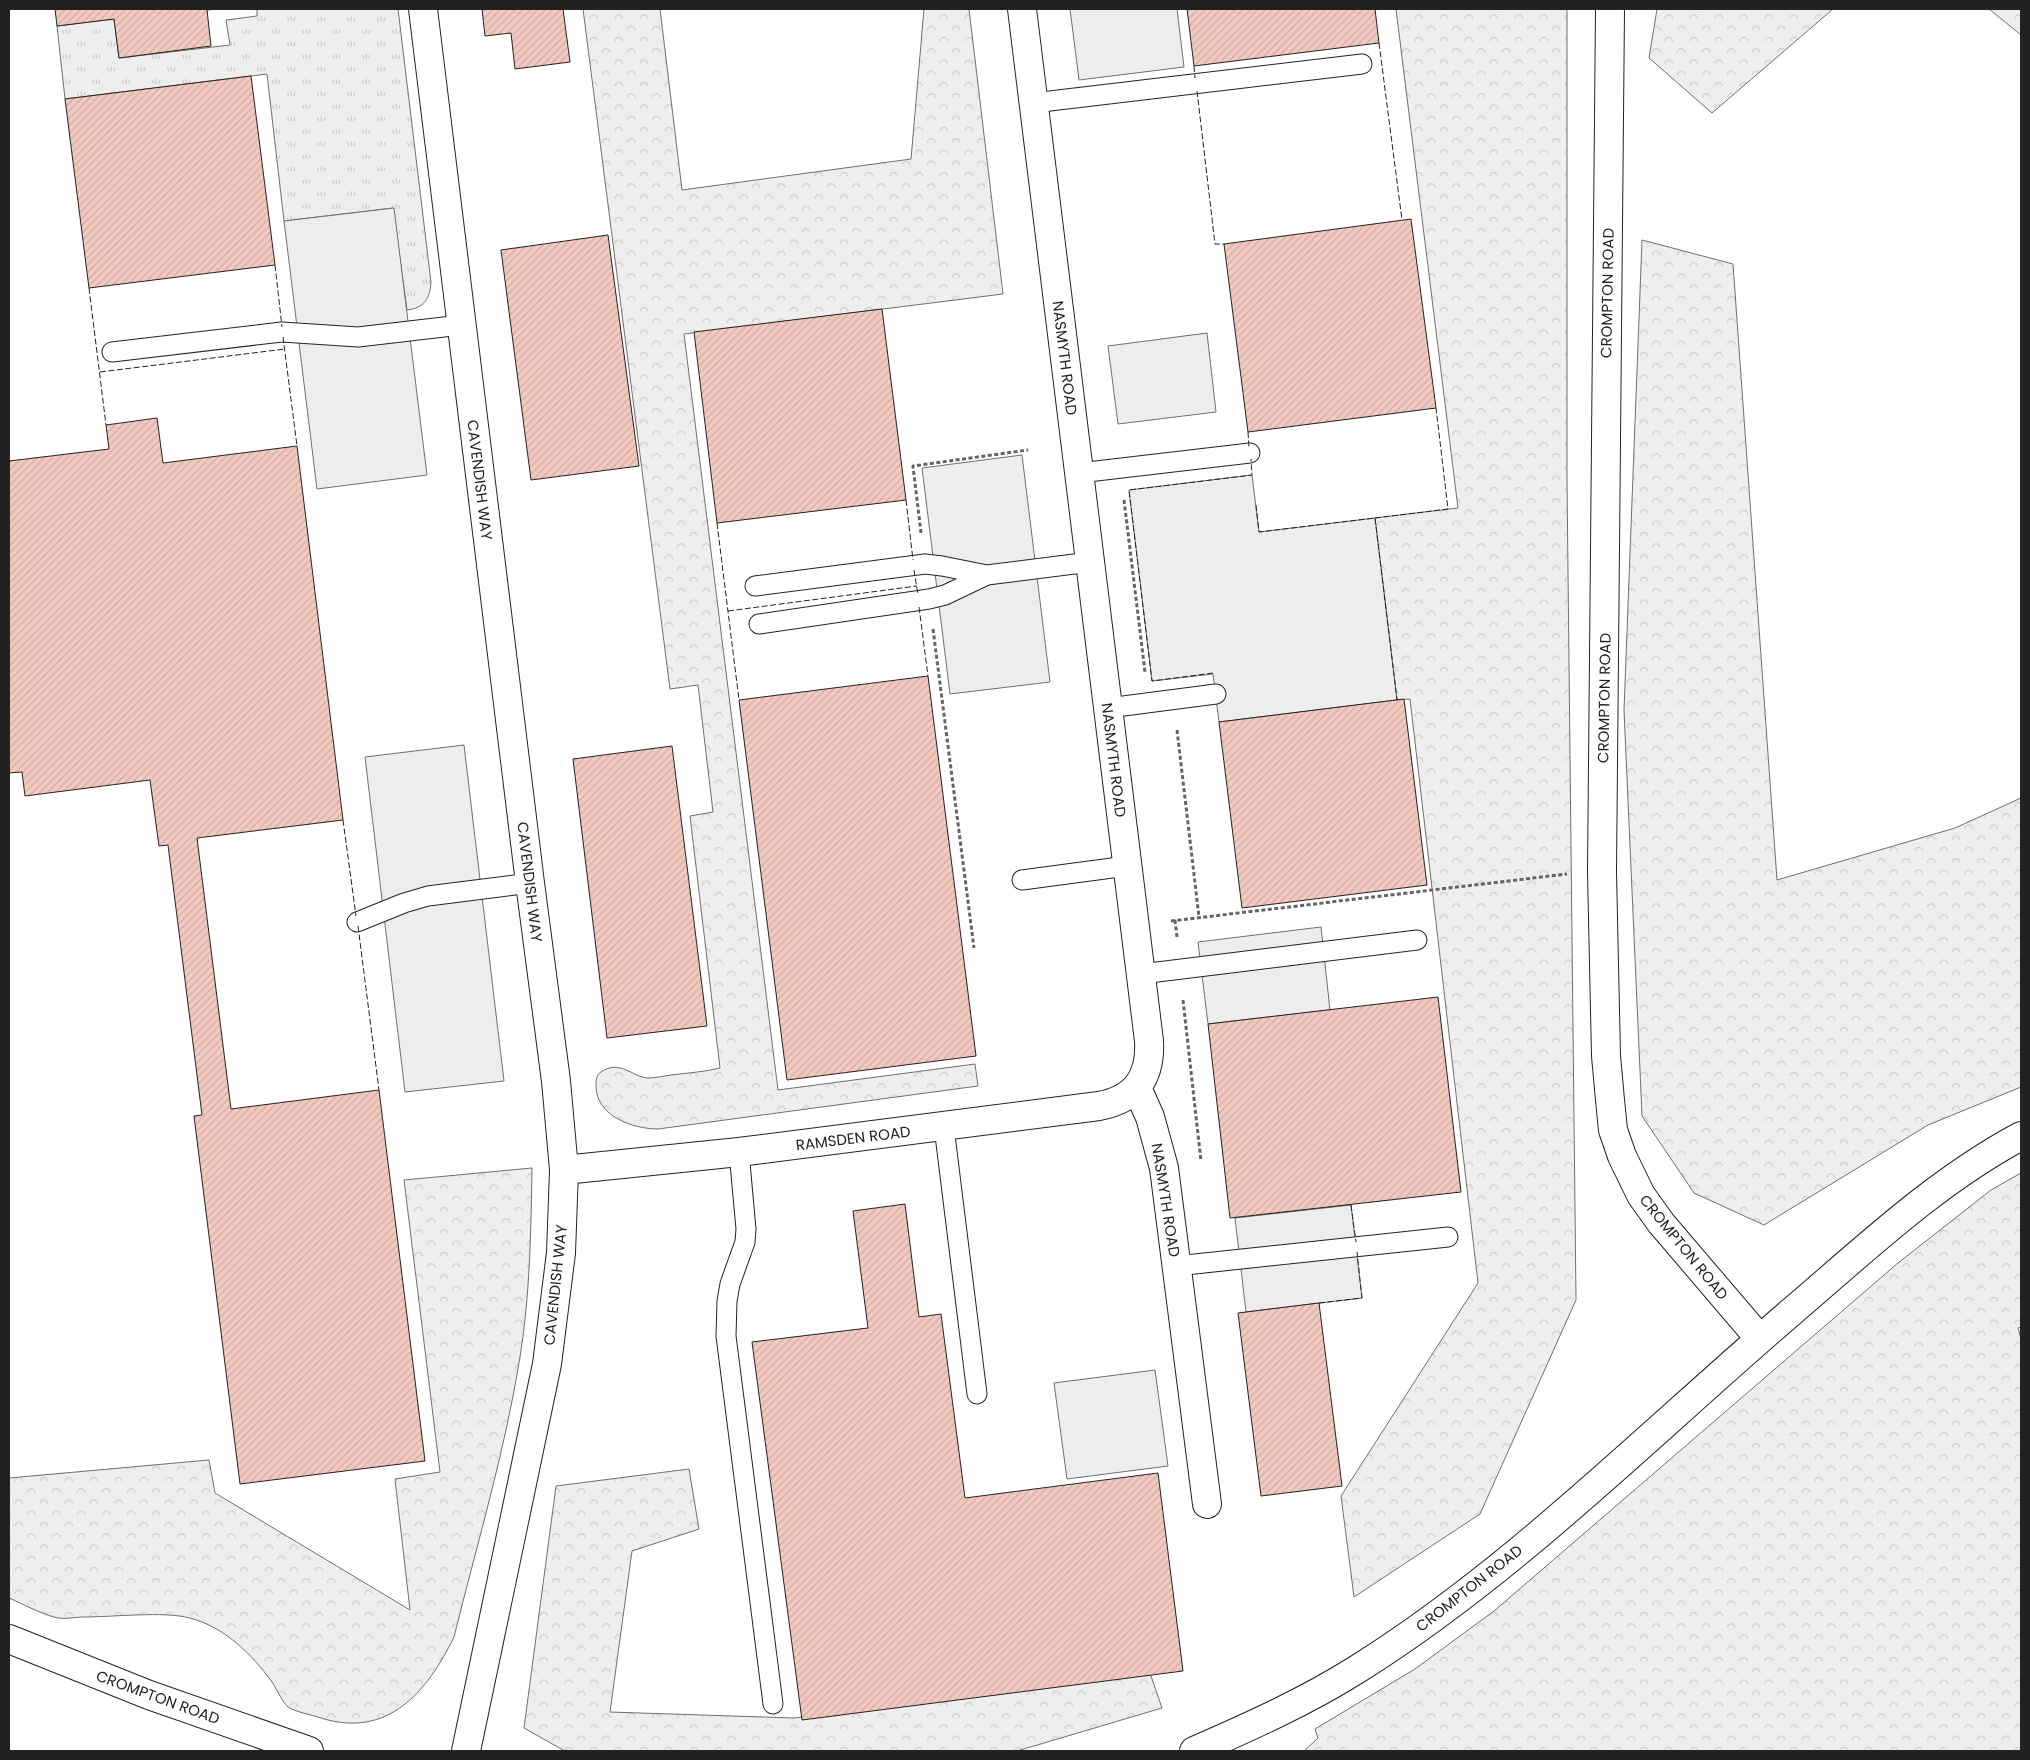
<svg xmlns="http://www.w3.org/2000/svg" width="2030" height="1760" viewBox="0 0 2030 1760" font-family="Poppins,sans-serif">
	<style>
		.grass { fill: url(#grass-tufts); stroke: #6f6f6f }
		.forest { fill: url(#forest-crowns); stroke: #6f6f6f }
		.parking { fill: #ededed; stroke: #6f6f6f }
		.building { fill: url(#building-hatch); stroke: #222 }
		.lines { fill: none; stroke-linecap: round; stroke-linejoin: round }
		.lane-casing { stroke: #222; stroke-width: 21 }
		.street-casing { stroke: #222; stroke-width: 30 }
		.path { stroke: #646464; stroke-width: 3; stroke-dasharray: 4 2.5; stroke-linecap: butt }
		.lane { stroke: #fff; stroke-width: 19 }
		.street { stroke: #fff; stroke-width: 28 }
		.fence { stroke: #222; stroke-width: 1; stroke-dasharray: 6 2.5; stroke-linecap: butt }
		.labels { text-anchor: middle; dominant-baseline: central; stroke-width: 4; stroke-linejoin: round; paint-order: stroke }
		.street-label { font-size: 15px; fill: #222; stroke: #fff }
	</style>
	<defs>
		<pattern id="grass-tufts" width="24" height="20" patternUnits="userSpaceOnUse" patternTransform="scale(1.25)"><rect width="24" height="20" fill="#eee"/><path d="M3 7l-1-3M5 7V3M7 7l1-3M15 17l-1-3M17 17v-4M19 17l1-3" fill="none" stroke="#ccc"/></pattern>
		<pattern id="forest-crowns" width="20" height="18" patternUnits="userSpaceOnUse" patternTransform="scale(1.25)"><rect width="20" height="18" fill="#eee"/><path d="M2 6a3 3 0 1 1 6 0M12 15a3 3 0 1 1 6 0" fill="none" stroke="#ccc"/></pattern>
		<pattern id="building-hatch" width="6" height="6" patternUnits="userSpaceOnUse" patternTransform="scale(1.25)"><rect width="6" height="6" fill="#f3c9c0"/><path d="M-1 1l2-2M0 6l6-6M5 7l2-2" fill="none" stroke="#d0aca5"/></pattern>
	</defs>
	<rect width="100%" height="100%" fill="#fff"/>
	<!-- grass -->
	<path class="grass" d="M257 9H398L431 282C430 299 424 308 407 310L393 208 284 221 267 74 65 99 57 26 114 19 119 58 230 45 226 20 257 16Z"/>
	<!-- forest -->
	<path class="forest" d="M583 9H660L682 190 911 159 924 9H969L1003 294 684 334 778 1090 975 1064 978 1086 658 1129C633 1129 596 1116 596 1086 596 1081 596 1075 601 1072 620 1059 632 1077 648 1078 655 1078 664 1076 671 1075 687 1073 704 1072 720 1068L690 816 713 812 698 685 670 689Z
		M1396 9H1567V481L1576 1300 1480 1514 1354 1597 1341 1496 1478 1283 1410 699 1397 700 1375 518 1458 508Z
		M1657 9H1833L1712 113 1649 58Z
		M1989 9H2021V35Z
		M1642 240 1733 264 1777 880 1955 828 2021 798V1087L1928 1125 1764 1225 1694 1193 1642 1116 1624 710Z
		M532 1168C531 1231 530 1295 520 1357 505 1451 477 1544 454 1637 427 1692 388 1739 321 1718 313 1715 295 1712 288 1707 282 1702 277 1689 272 1682 252 1654 224 1627 190 1618 163 1611 114 1617 84 1617 75 1617 63 1620 54 1617 39 1613 23 1604 9 1598V1478L209 1460 215 1493 410 1610 395 1479 440 1472 404 1180Z
		M2021 1173V1327L2018 1328 2021 1339V1751H1304L1318 1738 1315 1729 1415 1669 1494 1611 1898 1263 1991 1190Z
		M689 1469 699 1529 632 1551 610 1712 794 1718 1150 1673 1162 1708 1017 1751H565L524 1728 556 1486Z"/>
	<!-- parking -->
	<path class="parking" d="M1070 9H1177L1184 67 1079 80Z
		M394 208 427 475 317 489 284 221Z
		M1207 333 1216 412 1118 424 1108 346Z
		M1022 455 1050 682 950 694 922 468Z
		M1252 475 1259 532 1375 518 1397 700 1219 722 1213 674 1152 681 1129 490Z
		M464 745 504 1081 405 1092 365 757Z
		M1321 927 1330 1010 1208 1024 1198 942Z
		M1351 1205 1362 1298 1246 1312 1235 1218Z
		M1155 1370 1168 1466 1067 1479 1054 1383Z"/>
	<!-- building -->
	<path class="building" d="M55 9H217L207 10 211 46 119 58 114 19 57 26Z
		M482 9H563L570 62 515 69 511 33 485 36Z
		M1187 9H1375L1379 43 1194 66Z
		M251 76 275 265 89 288 65 99Z
		M1411 219 1436 408 1248 432 1224 244Z
		M608 235 639 466 531 480 501 250Z
		M882 309 906 500 717 523 694 332Z
		M157 418 163 463 297 446 343 820 197 838 231 1109 379 1090 425 1461 240 1484 194 1116 202 1115 168 845 159 846 150 780 25 796 22 772 9 773V461L109 449 106 425Z
		M928 676 976 1056 787 1080 739 700Z
		M1404 699 1427 885 1242 908 1219 722Z
		M672 746 707 1026 607 1038 573 759Z
		M1438 997 1461 1192 1230 1218 1208 1024Z
		M905 1204 919 1317 941 1314 965 1498 1158 1473 1183 1671 802 1720 752 1342 868 1328 853 1211Z
		M1319 1303 1342 1486 1261 1496 1238 1313Z"/>
	<g class="lines">
		<defs>
			<path id="lane" d="M1033 103 1362 64
				M112 352 282 332 358 337 461 325
				M1079 473 1250 453
				M755 586 925 564 942 566 987 575
				M759 624 929 599 945 595 987 575 1090 562
				M1108 708 1216 694
				M1022 880 1127 866
				M357 922 404 903 428 896 530 883
				M1141 974 1417 940
				M944 1127 977 1394
				M739 1152 746 1229 745 1242 730 1284 727 1301 726 1336 773 1704
				M1176 1266 1448 1237"/>
			<path id="street" d="M423 9 530 883 556 1081 564 1170 561 1253 547 1364 466 1751
				M1610 9 1602 872 1606 1056 1610 1100 1613 1130 1622 1156 1641 1195 1661 1223 1760 1339
				M1137 1088 1150 1117 1164 1168 1207 1504
				M564 1170 739 1152 1099 1106C1136 1099 1151 1077 1149 1041L1022 9
				M9 1639 149 1695 309 1751
				M1194 1751C1249 1727 1305 1702 1356 1670 1513 1572 1650 1433 1790 1313 1864 1250 1935 1182 2021 1136"/>
		</defs>
		<!-- lane casing -->
		<use href="#lane" class="lane-casing"/>
		<!-- street casing -->
		<use href="#street" class="street-casing"/>
		<!-- path -->
		<path class="path" d="M1124 500 1145 672
			M921 533 913 466 1028 450
			M933 629 974 948
			M1177 730 1199 917
			M1175 920 1177 937
			M1171 921 1567 874
			M1183 1000 1201 1161"/>
		<!-- lane -->
		<use href="#lane" class="lane"/>
		<!-- street -->
		<use href="#street" class="street"/>
		<!-- fence -->
		<path class="fence" d="M1379 43 1402 220
			M1194 66 1195 78
			M1197 91 1215 244H1224
			M275 265 282 327
			M89 288 106 425
			M283 337 297 446
			M100 372 285 349
			M1248 432 1249 447
			M906 500 913 560
			M1256 505 1259 532 1375 518 1397 700
			M1375 518 1448 509 1436 408
			M717 523 739 700
			M914 570 918 595
			M919 607 928 676
			M728 611 917 586
			M1213 673 1152 681 1129 490 1252 475 1251 459
			M343 820 356 916
			M358 926 379 1090
			M1351 1205 1356 1242
			M1319 1303 1362 1298 1357 1252"/>
	</g>
	<g class="labels">
		<!-- street labels -->
		<g class="street-label">
			<text transform="translate(1607 293) rotate(-89)">CROMPTON ROAD</text>
			<text transform="translate(1065 358) rotate(83)">NASMYTH ROAD</text>
			<text transform="translate(480 480) rotate(83)">CAVENDISH WAY</text>
			<text transform="translate(1604 698) rotate(-89)">CROMPTON ROAD</text>
			<text transform="translate(1114 760) rotate(83)">NASMYTH ROAD</text>
			<text transform="translate(530 882) rotate(83)">CAVENDISH WAY</text>
			<text transform="translate(853 1138) rotate(-7)">RAMSDEN ROAD</text>
			<text transform="translate(1166 1200) rotate(81)">NASMYTH ROAD</text>
			<text transform="translate(1684 1247) rotate(51)">CROMPTON ROAD</text>
			<text transform="translate(555 1285) rotate(-84)">CAVENDISH WAY</text>
			<text transform="translate(1469 1588) rotate(-38)">CROMPTON ROAD</text>
			<text transform="translate(158 1697) rotate(20)">CROMPTON ROAD</text>
		</g>
	</g>
	<!-- border -->
	<rect width="2030" height="1760" fill="none" stroke="#222222" stroke-width="20"/>
</svg>
